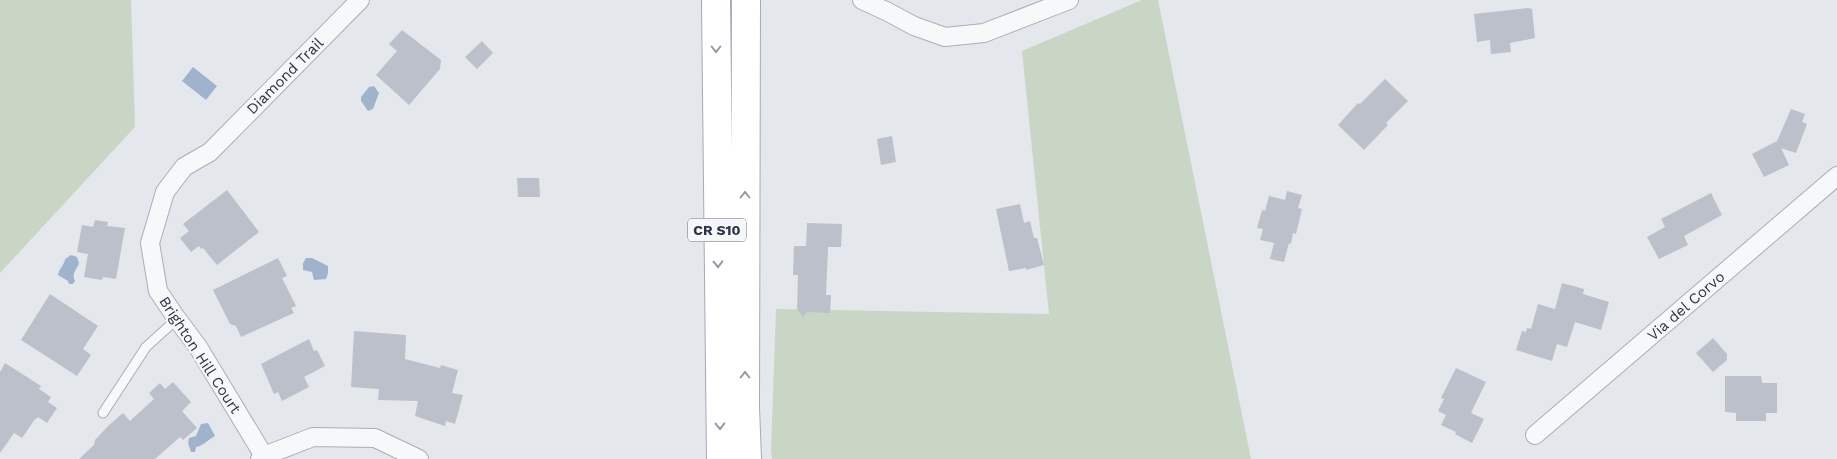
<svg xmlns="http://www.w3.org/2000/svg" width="1837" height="459" viewBox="0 0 1837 459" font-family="'Work Sans',sans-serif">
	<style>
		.green { fill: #c9d6c5 }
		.water { fill: #9fb4cc }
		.building { fill: #bbc0ca }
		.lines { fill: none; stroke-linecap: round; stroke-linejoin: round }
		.service-casing { stroke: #a9aeb7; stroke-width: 11 }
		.minor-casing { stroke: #a9aeb7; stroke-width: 20 }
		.primary-casing { stroke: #a3abb8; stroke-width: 30 }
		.service { stroke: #f7f8fa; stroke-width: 9 }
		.minor { stroke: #f7f8fa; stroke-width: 18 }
		.primary { stroke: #fff; stroke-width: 28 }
		.oneway { stroke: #959aa2 }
		.labels { text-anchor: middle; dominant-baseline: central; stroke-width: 4.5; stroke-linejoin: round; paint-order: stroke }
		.shield { fill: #f4f6f9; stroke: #676e7b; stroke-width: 1 }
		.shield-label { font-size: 14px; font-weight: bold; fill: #2b3445 }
		.street-label { font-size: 15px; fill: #2b3445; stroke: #f4f6f9 }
	</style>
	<rect width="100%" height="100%" fill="#e4e7ec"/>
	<!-- green -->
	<path class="green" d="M0 0H131L135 127 0 273Z
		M1142 0H1158L1251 459H772L771 451 776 309 1049 314 1022 51Z"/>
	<!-- water -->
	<path class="water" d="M193 67 217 86 206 100 182 81Z
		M374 86 379 93 373 109 368 111 361 101V97L369 87Z
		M71 255 77 257 79 263C77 270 71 273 75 281L73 284H69L68 281 58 275C59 268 64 266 65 259Z
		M306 258H312L328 266V273L326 279 314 280 312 272 303 270V263Z
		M208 423 215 436C208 440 202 446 196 447L195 452H191L188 443 189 438 196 436 201 424Z"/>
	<!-- building -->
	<path class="building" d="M1528 8 1532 9 1535 38 1510 43 1511 52 1491 54 1490 40 1477 42 1474 14Z
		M402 30 441 60 440 69 409 105 376 75 397 51 389 44Z
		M482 41 493 53 477 69 465 57Z
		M1385 79 1408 101 1386 123 1388 125 1364 150 1338 125 1358 103 1360 104Z
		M1791 109 1805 114 1802 122 1807 124 1796 153 1781 148 1789 165 1764 177 1752 154 1777 141Z
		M892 136 896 162 881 165 877 139Z
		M517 178H539L540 197H518Z
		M227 190 259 232 217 265 203 248 201 249 199 246 191 252 180 238 189 231 183 224Z
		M1287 191 1302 195 1298 208 1302 209 1296 234 1293 233 1291 244 1289 243 1284 262 1270 259 1274 243 1260 240 1263 229 1257 228 1262 210 1265 211 1269 196 1285 200Z
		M1711 193 1722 215 1684 236 1688 245 1659 259 1647 237 1665 227 1661 219Z
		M1020 204 1024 223 1030 221 1034 238H1037L1044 265 1026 270V268L1009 271 996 209Z
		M95 220 108 222 107 226 125 228 116 279 103 277 102 280 84 277 88 254 77 252 82 225 93 227Z
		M807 223 842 224 841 247H828L826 295H831L830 313 807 312 803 317 797 309 798 275H793L794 246H806Z
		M278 258 287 276 282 278 296 306 291 308 294 313 241 337 236 326 230 324 213 290Z
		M1562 283 1584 289 1583 294 1609 302 1601 330 1575 322 1567 347 1557 344 1552 361 1516 350 1522 331 1526 332 1527 328 1531 329 1538 304 1555 309Z
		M50 294 98 326 83 349 91 355 77 376 21 340Z
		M354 331 406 335 405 359 440 368 441 365 458 370 452 393 463 395 455 424 446 421 445 426 415 416 418 401 378 400 379 389 351 387Z
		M1713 338 1727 354V360L1713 372 1696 353Z
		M309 339 314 351 317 350 325 366 304 377 309 387 282 401 278 392 274 394 261 364Z
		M5 363 41 386 39 389 51 397 48 402 57 408 47 423 38 417 36 419H35L22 438 14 433 0 453V372Z
		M1456 368 1486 382 1471 413 1484 419 1472 443 1455 434 1456 432 1441 425 1446 415 1438 411 1444 399 1441 398Z
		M1725 376H1761L1762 383H1777V413H1766V421H1736V413L1725 412Z
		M173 382 191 402 182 411 197 428 183 440 180 437 155 459H79L94 445 95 440 108 426 123 413 130 421 154 399 149 393 160 383 165 389Z"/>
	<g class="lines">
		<defs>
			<path id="service" d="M103 413 146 347 177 319"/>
			<path id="minor" d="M862 0 888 12 914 26 945 37 984 33 1069 0
				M1535 435 1837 176
				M264 456 198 347 177 319 158 291 150 243 165 192 184 167 210 152 360 0
				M260 459 264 456 313 437 375 438 419 459"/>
			<path id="primary" d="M716 0 721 459
				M746 0 745 407 747 459"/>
		</defs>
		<!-- service casing -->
		<use href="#service" class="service-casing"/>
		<!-- minor casing -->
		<use href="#minor" class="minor-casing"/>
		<!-- primary casing -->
		<use href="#primary" class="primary-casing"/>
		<!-- service -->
		<use href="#service" class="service"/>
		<!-- minor -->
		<use href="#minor" class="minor"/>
		<!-- primary -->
		<use href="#primary" class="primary"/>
	</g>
	<!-- one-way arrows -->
	<defs><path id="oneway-chevron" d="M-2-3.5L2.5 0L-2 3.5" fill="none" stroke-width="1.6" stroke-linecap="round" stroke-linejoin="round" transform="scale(1.25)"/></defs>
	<g class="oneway">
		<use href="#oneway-chevron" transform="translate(716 49) rotate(90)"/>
		<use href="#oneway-chevron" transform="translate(745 195) rotate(-90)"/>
		<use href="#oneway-chevron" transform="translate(718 264) rotate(89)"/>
		<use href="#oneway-chevron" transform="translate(745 375) rotate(-90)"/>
		<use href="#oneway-chevron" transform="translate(720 426) rotate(89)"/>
	</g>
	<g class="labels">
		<!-- shield labels -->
		<rect class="shield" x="688" y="218.5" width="58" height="23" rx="4"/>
		<g class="shield-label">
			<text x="717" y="230">CR S10</text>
		</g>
		<!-- street labels -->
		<g class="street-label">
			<text transform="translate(285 76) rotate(-45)">Diamond Trail</text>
			<text transform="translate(1686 306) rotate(-41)">Via del Corvo</text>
			<text transform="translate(200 355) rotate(57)">Brighton Hill Court</text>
		</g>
	</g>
</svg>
